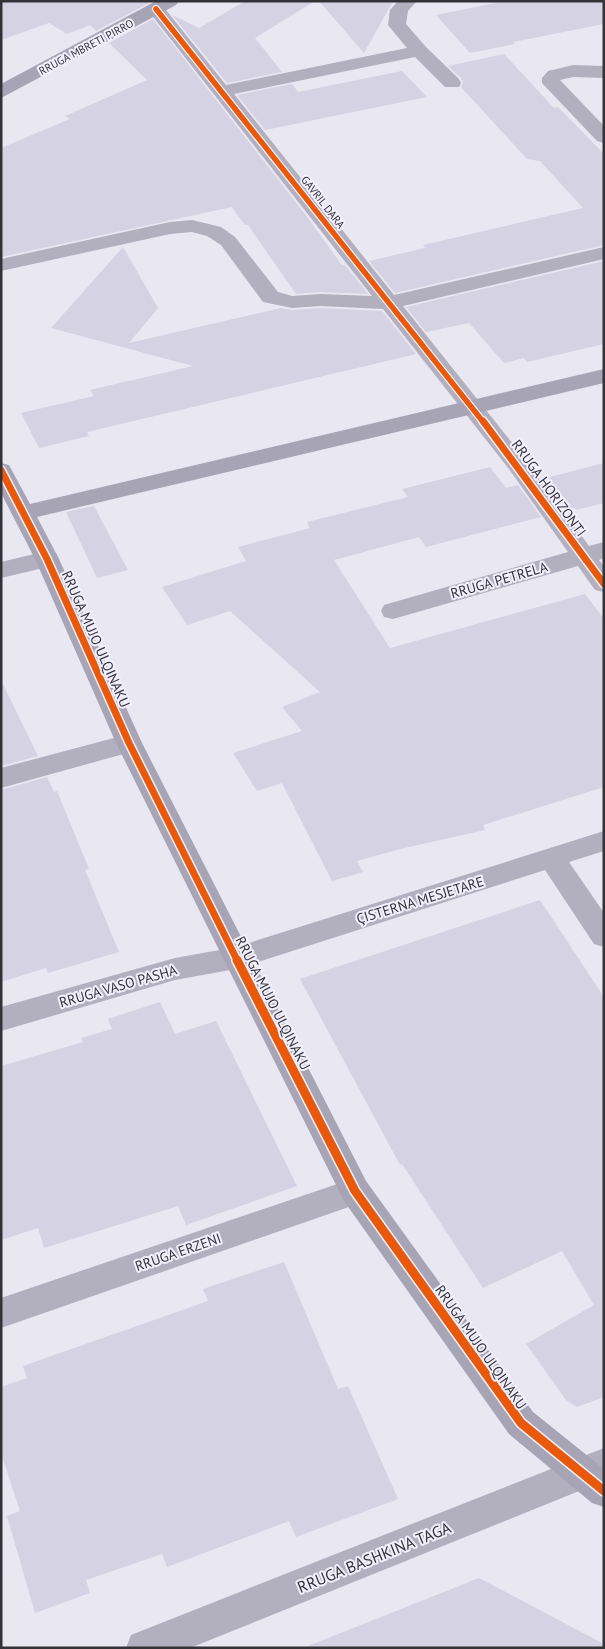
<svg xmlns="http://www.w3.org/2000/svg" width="605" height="1649" viewBox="0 0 605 1649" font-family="'PT Sans',sans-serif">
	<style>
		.building { fill: #d5d2e4 }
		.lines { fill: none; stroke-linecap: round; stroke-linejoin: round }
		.street { fill: #b2afbf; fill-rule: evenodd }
		.secondary { fill: #a7a4b6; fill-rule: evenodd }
		.cycleway-far2-casing { stroke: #f2f0fc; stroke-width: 8 }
		.cycleway-far1-casing { stroke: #f2f0fc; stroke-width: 10 }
		.cycleway-casing { stroke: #f2f0fc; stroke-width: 12 }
		.cycleway-far2 { stroke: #e8590c; stroke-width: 5.5 }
		.cycleway-far1 { stroke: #e8590c; stroke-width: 7 }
		.cycleway { stroke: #e8590c; stroke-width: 9 }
		.labels { text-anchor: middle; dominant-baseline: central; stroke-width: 4; stroke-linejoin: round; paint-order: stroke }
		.far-street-label { font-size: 11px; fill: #333239; stroke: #f2f0fc }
		.street-label { font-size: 14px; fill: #333239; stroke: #f2f0fc }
		.near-street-label { font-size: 16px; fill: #333239; stroke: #f2f0fc }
	</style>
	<rect width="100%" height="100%" fill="#e8e7f2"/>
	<!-- building -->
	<path class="building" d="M1 1H146L149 3 96 31 90 25 67 34 49 23 1 40Z
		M245 1H315L255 38 282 72 227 83 172 15 199 28Z
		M319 1H393L364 53Z
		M505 1H604V24L513 42 515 44 470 53 436 15Z
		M153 19 305 214 341 264 346 266 368 294 320 292 296 294 248 225H245L232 207 1 257V148L70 119 65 116 147 80 109 43Z
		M504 54 554 108 558 107 604 154V245L395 293 369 261 425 248 423 245 583 208 540 161 527 159 461 87 463 82 461 78 448 66Z
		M402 71 427 97 265 130 237 95 292 84 298 92Z
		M123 247 158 308 129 343 281 308 292 310 320 308 382 311 416 354 87 432 89 436 39 448 21 413 94 396 90 390 193 366 51 328Z
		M604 261V344L527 362 524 358 504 363 469 323 426 332 406 307Z
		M604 463V503L576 510 575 508 565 510 542 479Z
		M490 467 506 488 518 485 541 517 426 547 419 537 334 560 390 648 585 594 604 619V787L483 825 485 830 400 849 357 861 363 872 332 881 282 783 257 791 233 753 302 731 282 707 320 692 230 611 187 625 162 587 246 561 238 547 310 528 307 522 408 497 402 489Z
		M94 506 128 570 97 578 66 512Z
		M1 680 38 756 1 766Z
		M47 777 54 792 57 791 89 869 85 870 119 952 48 973 46 968 1 982V790Z
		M540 900 604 997V1397L577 1407 566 1400 526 1344 594 1305 562 1251 483 1288 402 1164 400 1165 300 979Z
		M160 1002 175 1034 216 1021 297 1186 186 1225 178 1206 44 1248 38 1228 1 1240V1066L83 1042 81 1038 112 1029 108 1019Z
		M284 1262 338 1389 348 1386 398 1499 296 1537 289 1521 167 1567 162 1554 86 1580 90 1593 35 1613 7 1516 20 1511 1 1453V1387L27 1378 23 1366 208 1301 203 1289Z
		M479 1578 604 1644V1648H308V1646Z"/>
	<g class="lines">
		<!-- street -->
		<path class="street" d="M398 1H417L408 11 406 24 426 47 459 79 461 83 459 87H445L415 57 234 94 394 295 604 247V259L403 306 525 459 589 546 604 542V558L599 560 604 566V592L595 590 578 566 393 619 384 617 381 611 384 605 568 552 509 469 383 309 320 306 292 308 263 302 221 245 207 236 192 232 170 234 1 271V259L170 222 192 220 221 227 235 237 278 292 292 296 320 294 372 296 147 9 150 5H162L226 85 407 48 388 25 390 10Z
			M573 65 604 66V78L573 77 560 80 604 126V143L597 141 542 83V78L548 71Z
			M47 551 56 553 59 559 56 565 1 578V562Z
			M129 734 138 736 142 743 138 750 1 788V768Z
			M604 831V851L569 862 604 913V947L594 944 545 870 236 969 175 980 1 1031V1007L175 958 236 947Z
			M355 1178 366 1181 371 1191 366 1201 1 1328V1298Z
			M604 1448V1481L190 1648H126L131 1635Z"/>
		<!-- secondary -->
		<path class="secondary" d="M156 1H179L176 5 1 98V84Z
			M604 369V383L37 517 59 559 142 743 366 1181 533 1412 604 1469V1507L592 1503 509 1434 344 1201 116 743 35 559 1 493V463L9 465 30 504Z"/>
		<defs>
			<path id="cycleway-far2" d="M156 9 484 423"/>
			<path id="cycleway-far1" d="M483 421 604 584
				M1 470 47 559 129 743 238 962"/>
			<path id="cycleway" d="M237 960 355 1191 521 1423 604 1491"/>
		</defs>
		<!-- cycleway-far2 casing -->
		<use href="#cycleway-far2" class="cycleway-far2-casing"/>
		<!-- cycleway-far1 casing -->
		<use href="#cycleway-far1" class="cycleway-far1-casing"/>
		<!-- cycleway casing -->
		<use href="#cycleway" class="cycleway-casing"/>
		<!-- cycleway-far2 -->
		<use href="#cycleway-far2" class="cycleway-far2"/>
		<!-- cycleway-far1 -->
		<use href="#cycleway-far1" class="cycleway-far1"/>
		<!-- cycleway -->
		<use href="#cycleway" class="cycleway"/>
	</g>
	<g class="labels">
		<!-- far-street labels -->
		<g class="far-street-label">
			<text transform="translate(86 47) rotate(-28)">RRUGA MBRETI PIRRO</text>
			<text transform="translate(323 202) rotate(52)">GAVRIL DARA</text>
		</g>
		<!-- street labels -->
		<g class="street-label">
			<text transform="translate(549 488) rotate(54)">RRUGA HORIZONTI</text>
			<text transform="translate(499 580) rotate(-16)">RRUGA PETRELA</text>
			<text transform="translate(96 639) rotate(66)">RRUGA MUJO ULQINAKU</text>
			<text transform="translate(420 900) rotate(-17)">ÇISTERNA MESJETARE</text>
			<text transform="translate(118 986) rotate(-16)">RRUGA VASO PASHA</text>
			<text transform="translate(273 1003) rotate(63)">RRUGA MUJO ULQINAKU</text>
			<text transform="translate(178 1252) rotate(-19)">RRUGA ERZENI</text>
			<text transform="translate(481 1347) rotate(55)">RRUGA MUJO ULQINAKU</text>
		</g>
		<!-- near-street labels -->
		<g class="near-street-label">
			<text transform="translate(374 1557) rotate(-22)">RRUGA BASHKINA TAGA</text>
		</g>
	</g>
	<!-- border -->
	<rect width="605" height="1649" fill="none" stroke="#333239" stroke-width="5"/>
</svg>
